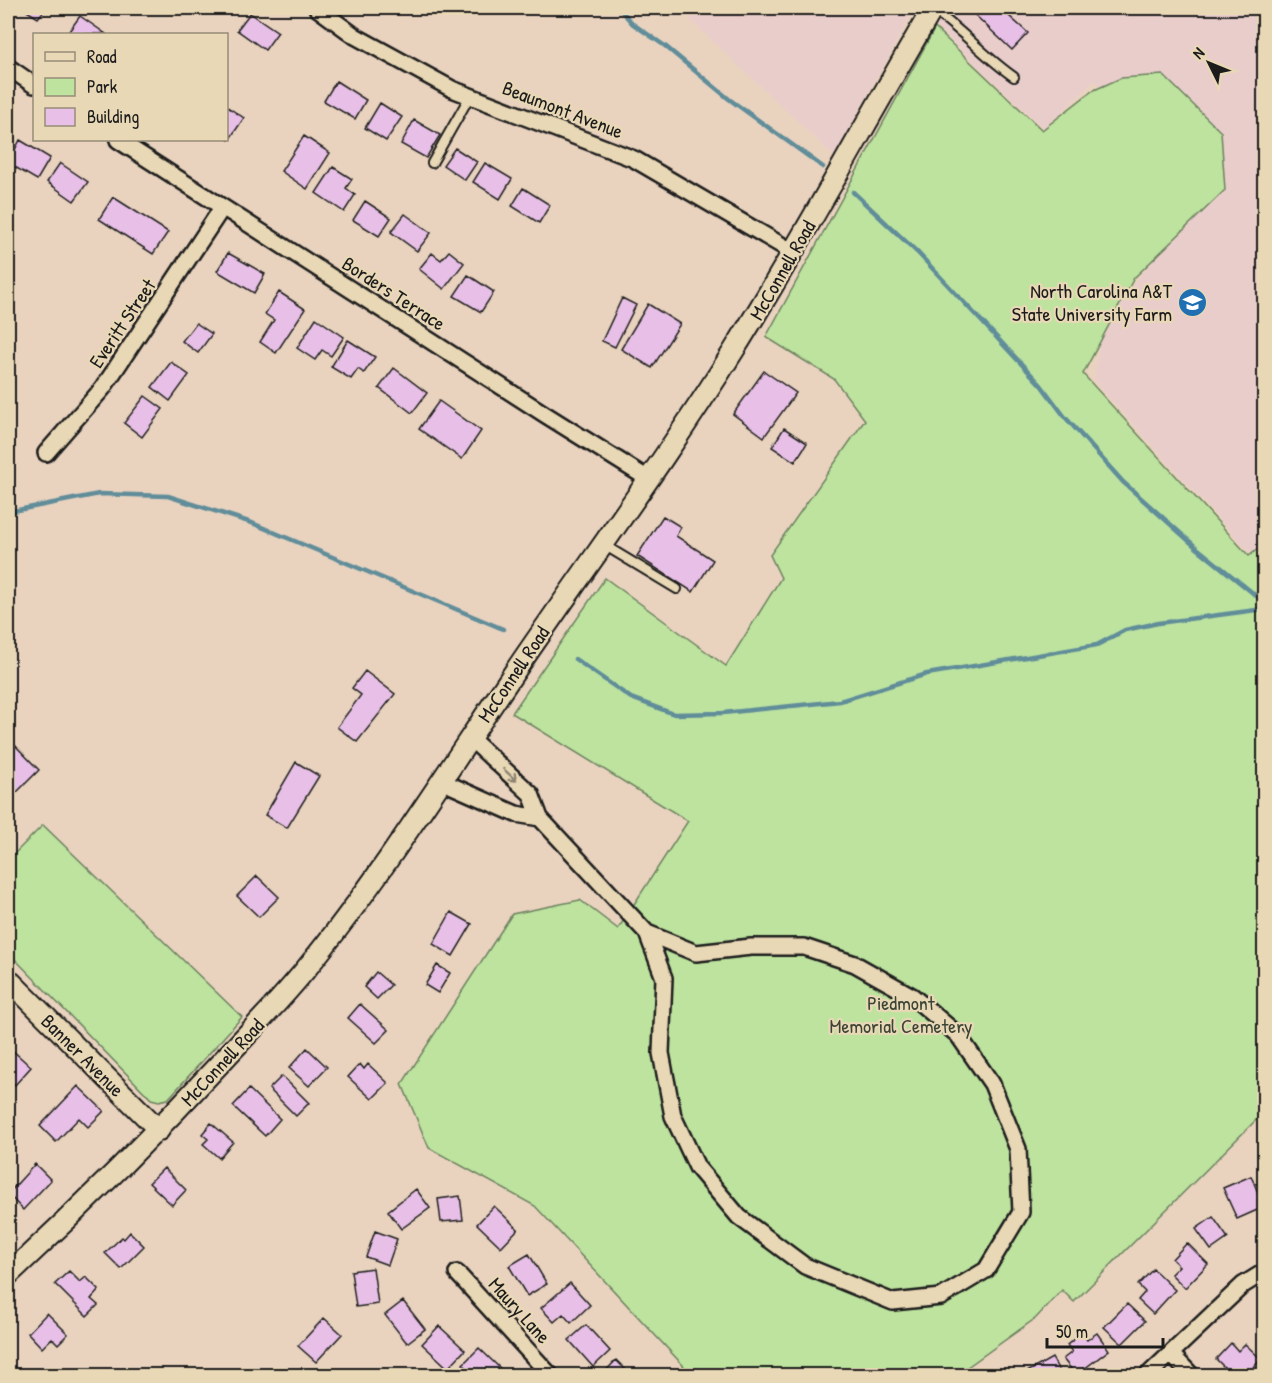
<svg xmlns="http://www.w3.org/2000/svg" width="1272" height="1383" viewBox="0 0 1272 1383" font-family="'Patrick Hand',sans-serif">
	<style>
		.built { fill: #e9cdcb }
		.green { fill: #bde39f; stroke: #6c805e; stroke-width: 1.5 }
		.lines { fill: none; stroke-linecap: round; stroke-linejoin: round }
		.stream { stroke: #608d99; stroke-width: 4.5 }
		.building { fill: #e8c0e7; stroke: #1c1c1c; stroke-width: 1.5 }
		.service-casing { stroke: #1c1c1c; stroke-width: 12 }
		.minor-casing { stroke: #1c1c1c; stroke-width: 20 }
		.tertiary-casing { stroke: #1c1c1c; stroke-width: 24 }
		.service { stroke: #e9d8b5; stroke-width: 8 }
		.minor { stroke: #e9d8b5; stroke-width: 15 }
		.tertiary { stroke: #e9d8b5; stroke-width: 20 }
		.oneway { stroke: #8d8370 }
		.labels { text-anchor: middle; dominant-baseline: central; stroke-width: 4.5; stroke-linejoin: round; paint-order: stroke }
		.street-label { font-size: 20px; fill: #1c1c1c; stroke: #e9d8b5 }
		.poi-label { font-size: 20px; fill: #1c1c1c; stroke: #e9d8b5; text-anchor: end }
		.park-label { font-size: 20px; fill: #3c4436; stroke: #e9d8b5 }
	</style>
	<rect width="100%" height="100%" fill="#e9d3bf"/>
	<filter id="ink" filterUnits="userSpaceOnUse"><feTurbulence type="fractalNoise" baseFrequency=".0167" numOctaves="2"/><feDisplacementMap in="SourceGraphic" scale="12" xChannelSelector="R" yChannelSelector="G"/><feConvolveMatrix kernelMatrix="1 2 1 2 8 2 1 2 1" color-interpolation-filters="sRGB"/></filter>
	<g filter="url(#ink)">
		<!-- built -->
		<path class="built" d="M678 8H915L834 156Z
			M916 8H1264V568L1094 381 1102 327 1212 179 1094 81 1044 129Z"/>
		<!-- green -->
		<path class="green" d="M935 28 1042 130 1092 91 1121 78 1163 75 1221 132 1225 190 1134 278 1083 374 1249 556 1264 544V1112L1074 1302 1062 1290 1036 1318 956 1375 693 1376 535 1206 429 1148 402 1084 512 914 580 900 618 929 688 821 512 713 605 578 726 666 781 578 770 555 865 420 834 379 766 337Z
			M43 825 242 1017 168 1099 159 1101 151 1099 8 952V860Z"/>
		<g class="lines">
			<!-- stream -->
			<path class="stream" d="M619 8 633 24 665 46 729 99 823 167
				M853 192 918 253 1041 385 1065 417 1123 482 1197 548 1264 602
				M8 512 99 494 168 496 252 523 503 629
				M575 659 631 698 674 714 723 713 840 701 927 674 1097 645 1125 630 1158 623 1264 609"/>
		</g>
		<!-- building -->
		<path class="building" d="M22 8H46L38 18Z
			M982 8H1000L1028 33 1012 50 975 15Z
			M250 13 278 32 265 50 237 30Z
			M80 16 106 34H67Z
			M336 81 366 100 355 119 324 101Z
			M380 103 402 117 386 141 365 128Z
			M226 106 244 118 229 140 226 138Z
			M414 120 440 135 426 158 401 144Z
			M304 136 330 153 307 189 281 171Z
			M20 140 50 158 37 180 8 163Z
			M455 148 477 162 465 180 443 165Z
			M60 163 88 182 74 201 47 182Z
			M485 163 512 179 500 199 473 182Z
			M333 167 352 179 346 188 355 195 344 212 316 193Z
			M523 188 550 205 539 223 512 206Z
			M113 197 168 232 153 254 99 219Z
			M365 201 391 218 379 236 353 220Z
			M405 214 431 233 417 251 391 232Z
			M449 251 464 263 444 289 419 269 432 253 441 260Z
			M228 253 265 274 254 293 217 271Z
			M468 275 494 292 481 312 454 296Z
			M279 292 305 309 276 353 260 342 274 320 265 314Z
			M622 298 636 305 615 347 602 341Z
			M648 304 680 324 652 368 621 349Z
			M316 318 344 337 331 356 322 350 315 360 297 348Z
			M196 323 212 334 198 353 182 341Z
			M348 340 375 357 364 373 358 369 351 379 331 367Z
			M171 362 189 375 170 401 152 387Z
			M394 368 427 393 412 413 379 388Z
			M764 371 796 393 764 437 733 414Z
			M145 396 163 409 142 437 124 423Z
			M439 401 481 431 462 459 419 429Z
			M784 428 807 443 795 462 772 447Z
			M663 516 681 527 676 536 713 560 693 592 637 556Z
			M365 671 395 694 357 742 337 727 361 695 352 688Z
			M8 738 39 770 8 801Z
			M296 762 319 776 287 828 265 815Z
			M257 876 279 897 259 917 237 896Z
			M451 912 472 924 453 956 433 944Z
			M437 965 450 973 438 993 425 985Z
			M376 972 391 985 377 999 364 987Z
			M360 1004 389 1030 376 1043 348 1018Z
			M307 1048 327 1067 309 1086 289 1068Z
			M11 1049 31 1067 15 1085 8 1078V1052Z
			M360 1064 364 1069 368 1064 388 1083 372 1099 348 1077Z
			M282 1076 309 1103 296 1116 269 1089Z
			M78 1086 104 1111 88 1127 79 1118 56 1142 40 1126Z
			M249 1089 280 1119 265 1136 233 1106Z
			M211 1123 233 1142 219 1158 203 1144 208 1139 202 1134Z
			M35 1164 51 1180 23 1210 8 1194Z
			M164 1168 186 1190 172 1205 149 1183Z
			M1251 1176 1264 1207 1237 1219 1223 1188Z
			M416 1189 430 1208 401 1229 388 1211Z
			M460 1196 463 1220 441 1222 438 1199Z
			M494 1206 518 1229 501 1247 477 1224Z
			M1213 1217 1228 1238 1211 1250 1196 1229Z
			M375 1231 397 1239 388 1265 366 1257Z
			M130 1232 144 1246 121 1269 105 1253 122 1237 124 1239Z
			M1187 1243 1208 1264 1185 1288 1171 1274 1179 1266 1172 1259Z
			M529 1254 547 1284 527 1296 509 1266Z
			M373 1268 378 1304 356 1307 351 1271Z
			M1153 1269 1175 1290 1153 1314 1138 1300 1145 1292 1138 1285Z
			M69 1271 80 1282 86 1277 99 1290 91 1299 98 1305 87 1316 55 1284Z
			M570 1283 590 1305 571 1323 563 1314 554 1322 541 1308Z
			M403 1301 425 1329 407 1343 385 1315Z
			M1127 1304 1145 1321 1122 1344 1104 1327Z
			M47 1313 68 1334 58 1344 52 1338 42 1348 28 1333Z
			M324 1318 342 1334 316 1362 298 1346Z
			M586 1325 610 1351 593 1367 569 1340Z
			M439 1326 465 1350 448 1368 422 1344Z
			M1082 1333 1087 1340 1097 1333 1109 1350 1076 1375 1063 1359 1072 1352 1067 1345Z
			M1231 1343 1238 1351 1245 1344 1261 1359 1245 1376H1233L1216 1359Z
			M479 1348 504 1372 501 1376H475L463 1364Z
			M1052 1358 1062 1376H1020Z
			M616 1360 632 1376H601Z"/>
		<g class="lines">
			<defs>
				<path id="service" d="M933 10C962 30 985 57 1014 77
					M432 163 470 96
					M604 545 677 589"/>
				<path id="minor" d="M317 8 355 36 452 89 634 159 793 252
					M8 67 34 85
					M118 140 546 415 650 480
					M46 453 103 388 222 208
					M470 738 531 794 540 818 647 933 664 978 661 1053 673 1116 697 1167 739 1217 805 1266 893 1302 941 1297 986 1270 1021 1212 1018 1149 992 1084 958 1035 912 996 855 964 804 947H751L696 953 647 933
					M441 781 516 814 540 818
					M457 1273 551 1376
					M1172 1355 1192 1376
					M1147 1376 1243 1285 1264 1272"/>
				<path id="tertiary" d="M8 979 159 1130
					M8 1275C85 1204 155 1134 226 1057 253 1028 281 1000 306 969 381 877 444 776 511 677 585 568 664 462 734 350 804 238 866 121 933 8"/>
			</defs>
			<!-- service casing -->
			<use href="#service" class="service-casing"/>
			<!-- minor casing -->
			<use href="#minor" class="minor-casing"/>
			<!-- tertiary casing -->
			<use href="#tertiary" class="tertiary-casing"/>
			<!-- service -->
			<use href="#service" class="service"/>
			<!-- minor -->
			<use href="#minor" class="minor"/>
			<!-- tertiary -->
			<use href="#tertiary" class="tertiary"/>
		</g>
		<!-- one-way arrows -->
		<defs><path id="oneway-shaft" d="M-6 0H5M1.5-3L5.5 0L1.5 3" fill="none" stroke-width="1.6" stroke-linecap="round" stroke-linejoin="round" transform="scale(1.5)"/></defs>
		<use class="oneway" href="#oneway-shaft" transform="translate(510 775) rotate(42)"/>
	</g>
	<!-- icons -->
	<defs>
		<symbol id="university-disc" viewBox="-11 -11 22 22"><circle r="9.5" fill="#1f6fb2" stroke="#e9d8b5"/><path d="M0-5L7-2L0 1L-7-2ZM-4 1L0 2.5L4 1V4Q0 6-4 4Z" fill="#fff"/></symbol>
	</defs>
	<g fill-rule="evenodd">
		<use href="#university-disc" x="1176" y="286" width="33" height="33"/>
	</g>
	<g class="labels">
		<!-- street labels -->
		<g class="street-label">
			<text transform="translate(563 109) rotate(21)">Beaumont Avenue</text>
			<text transform="translate(782 270) rotate(-60)">McConnell Road</text>
			<text transform="translate(394 293) rotate(33)">Borders Terrace</text>
			<text transform="translate(122 323) rotate(-56)">Everitt Street</text>
			<text transform="translate(513 674) rotate(-56)">McConnell Road</text>
			<text transform="translate(83 1055) rotate(45)">Banner Avenue</text>
			<text transform="translate(222 1062) rotate(-47)">McConnell Road</text>
			<text transform="translate(520 1310) rotate(48)">Maury Lane</text>
		</g>
		<!-- poi labels -->
		<g class="poi-label">
			<text x="1172" y="290">North Carolina A&amp;T<tspan x="1172" dy="23">State University Farm</tspan></text>
		</g>
		<!-- park labels -->
		<g class="park-label">
			<text x="901" y="1002">Piedmont<tspan x="901" dy="23">Memorial Cemetery</tspan></text>
		</g>
	</g>
	<!-- margin -->
	<rect width="1272" height="1383" fill="none" stroke="#e9d8b5" stroke-width="30"/>
	<rect x="15" y="15" width="1242" height="1353" fill="none" stroke="#1c1c1c" stroke-width="2" filter="url(#ink)"/>
	<!-- legend -->
	<rect x="33" y="33" width="195" height="108" fill="#e9d8b5" stroke="#978d78" stroke-width="1.5"/>
	<rect x="45" y="52" width="30" height="9" fill="#e9d8b5" stroke="#978d78" stroke-width="1.5"/>
	<text x="87" y="63" font-size="18" fill="#1c1c1c">Road</text>
	<rect x="45" y="78" width="30" height="18" fill="#bde39f" stroke="#978d78" stroke-width="1.5"/>
	<text x="87" y="93" font-size="18" fill="#1c1c1c">Park</text>
	<rect x="45" y="108" width="30" height="18" fill="#e8c0e7" stroke="#978d78" stroke-width="1.5"/>
	<text x="87" y="123" font-size="18" fill="#1c1c1c">Building</text>
	<!-- north arrow -->
	<g transform="translate(1209 63) rotate(313)" stroke="#e9d8b5" stroke-width="4.5" paint-order="stroke">
	<path d="M0-4.5L10 22L0 15L-10 22Z" fill="#1c1c1c"/>
	<text y="-9" font-size="16" font-weight="bold" text-anchor="middle" fill="#1c1c1c">N</text>
	</g>
	<!-- scale -->
	<path d="M1047 1338v9h116v-9" fill="none" stroke="#1c1c1c" stroke-width="3"/>
	<text x="1056" y="1338" font-size="18" fill="#1c1c1c" stroke="#e9d8b5" stroke-width="4.5" paint-order="stroke">50 m</text>
</svg>
